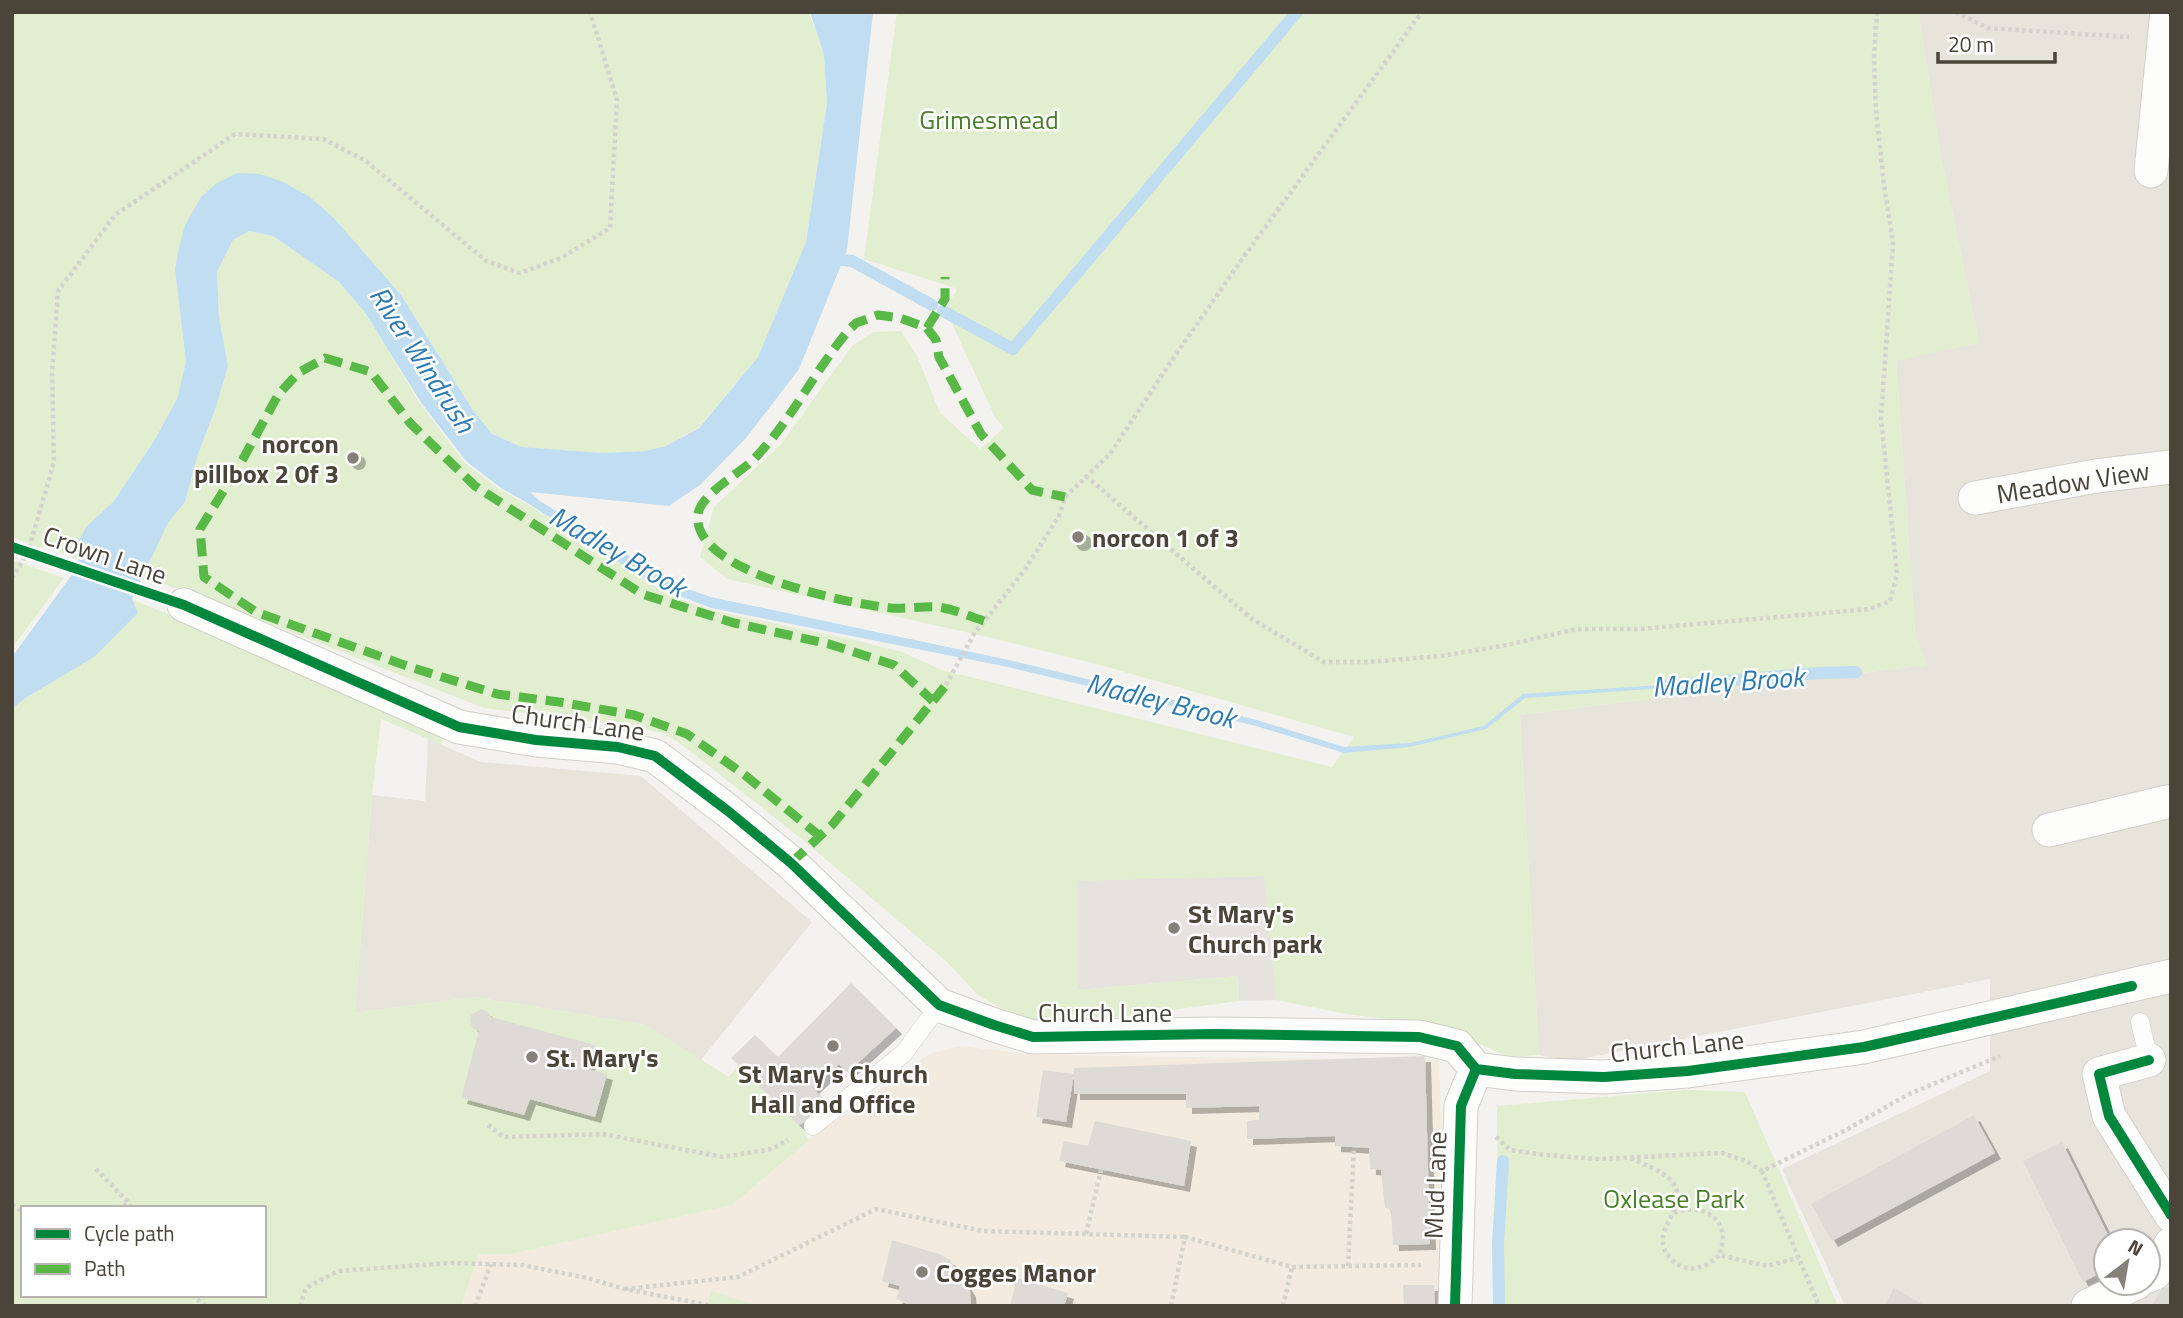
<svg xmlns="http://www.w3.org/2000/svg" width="2183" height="1318" viewBox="0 0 2183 1318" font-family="'Titillium Web',sans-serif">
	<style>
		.residential { fill: #e7e4dc; fill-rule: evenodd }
		.commercial { fill: #f3ebdf }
		.green { fill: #e1eecf; fill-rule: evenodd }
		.parking { fill: #e6e3df }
		.water { fill: #c0ddf1 }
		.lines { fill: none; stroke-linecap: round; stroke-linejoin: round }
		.stream { stroke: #c0ddf1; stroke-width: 12 }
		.building { fill: #dedbd6; filter: url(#shadow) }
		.lane-casing { stroke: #d2d0cb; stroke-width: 19 }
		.street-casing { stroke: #d2d0cb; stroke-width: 35 }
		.path { stroke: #d3d2cc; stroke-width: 4.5; stroke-dasharray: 3.5 3.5; stroke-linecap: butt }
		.lane { stroke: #fdfdfc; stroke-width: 18 }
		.street { stroke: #fdfdfc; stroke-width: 33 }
		.quiet { stroke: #58b947; stroke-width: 9; stroke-dasharray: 18 9; stroke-linecap: butt }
		.cycleway-casing { stroke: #fff; stroke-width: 15 }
		.cycleway { stroke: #00873e; stroke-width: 10 }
		.poi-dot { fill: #868178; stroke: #fff; stroke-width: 2.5 }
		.labels { text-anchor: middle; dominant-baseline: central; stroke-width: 5; stroke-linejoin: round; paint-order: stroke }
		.park-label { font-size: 26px; fill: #4a7f2a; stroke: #fff }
		.poi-label { font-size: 26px; font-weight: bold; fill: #4b4439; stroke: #fff; text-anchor: start }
		.street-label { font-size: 26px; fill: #4b4439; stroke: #fff }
		.water-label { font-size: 28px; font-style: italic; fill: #2e7ab2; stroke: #fff }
	</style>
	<defs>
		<filter id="shadow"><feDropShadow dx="6" dy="6" stdDeviation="0" flood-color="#0004"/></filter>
	</defs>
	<rect width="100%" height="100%" fill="#f4f2ee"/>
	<!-- residential -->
	<path class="residential" d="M1918 12H2171V1306H1845L1782 1169 1990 1071V979L1571 1061 1539 1055 1520 715 1926 665 1915 631 1896 360 1979 343 1941 156ZM2106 1241H2148V1283H2106Z
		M428 739 481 762 641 776 812 922 701 1060 645 1025 474 997 355 1013 372 795 425 801Z"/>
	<!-- commercial -->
	<path class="commercial" d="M960 1046 1037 1055 1439 1060 1447 1306H461L479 1253 511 1254 732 1205 809 1140 929 1054Z"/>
	<!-- green -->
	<path class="green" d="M12 12H809L824 55 827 103 806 242 758 357 699 427 666 446 645 451 602 453 522 447 492 434 472 409 401 295 334 218 310 197H201L185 225 175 269 186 362 177 399 154 441 114 501 87 526 83 553 79 560 43 545 41 548 12 537Z
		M897 12H1918L1941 156 1979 343 1896 361 1915 631 1927 665 1520 715 1539 1055 1510 1057 1431 1023 1352 1015 1276 1000 1263 876 1078 882 1079 990 1238 976 1239 1001 1088 1021 1056 1022 1024 1018 1010 1014 978 995 947 962 803 840 677 741 662 733 631 726 484 708 192 593 141 578 168 523 185 502 198 454 216 407 228 366 219 317 217 272 233 240 249 231 273 236 338 281 364 311 421 405 464 462 500 490 529 505 671 596 710 610 859 641 902 652 942 670 1332 767 1354 737 1100 665 992 638 727 579 700 557 714 507 782 443 852 346 873 332 901 331 917 356 940 413 980 449 1004 428 995 417 954 328 948 304 958 289 864 259Z
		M12 560 64 578 12 648Z
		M131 599 444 727 442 745 381 719 372 795 355 1013 474 997 645 1025 729 1077 738 1065 799 1125 809 1140 732 1205 511 1254H479L461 1306H12V709L24 699 94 656 138 613ZM23 1208H264V1295H23Z
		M1686 1090 1745 1092 1838 1306H1499L1497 1106Z
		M711 1291 759 1306H708Z"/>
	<!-- parking -->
	<path class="parking" d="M1264 876 1276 1000 1239 1001 1238 976 1078 990V881Z"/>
	<!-- water -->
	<path class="water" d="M810 12H873L847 250 799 369 746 438 700 485 669 506 530 492 540 501 676 585 711 597 1009 660 1257 720 1344 747 1410 743 1484 726 1523 694 1677 684V687L1525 698 1486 729 1409 747 1344 753 1256 726 1008 667 711 608 672 593 642 577 529 504 501 488 466 461 422 404 364 311 338 281 273 236 249 231 233 240 217 272 219 317 228 366 216 407 198 454 185 502 168 523 132 599 138 613 94 657 24 699 12 709V657L71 576 82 553 75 547 87 526 114 501 154 441 177 399 186 362 175 269 179 248 185 225 201 197 217 183 237 173 260 174 283 182 310 197 334 218 401 295 472 409 492 434 522 447 602 453 645 451 666 446 699 428 758 357 806 242 827 103 824 55Z"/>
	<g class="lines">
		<!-- stream -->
		<path class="stream" d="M834 259 852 261 932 305
			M943 311 1013 349 1297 12
			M1661 686 1819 673 1856 672
			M1499 1306 1498 1244 1503 1161"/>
	</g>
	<!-- building -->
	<path class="building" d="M346 457a7 7 0 1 1 14 0a7 7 0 1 1-14 0Z
		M1070 537a8 8 0 1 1 16 0a8 8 0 1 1-16 0Z
		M851 983 896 1028 848 1072 839 1064 813 1088 830 1107 799 1125 731 1058 755 1035 778 1057Z
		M481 1009 487 1011 491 1017 595 1045 588 1069 607 1074 595 1117 530 1099 524 1115 461 1098 479 1031 473 1028 470 1022 471 1015Z
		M1425 1056 1430 1244 1393 1245 1391 1209 1385 1208 1381 1170 1370 1169 1369 1148 1335 1146V1136L1247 1139V1121L1259 1120V1106L1186 1108V1094H1074V1068Z
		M1043 1070 1074 1074 1066 1122 1036 1117Z
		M1974 1115 1995 1153 1832 1241 1811 1204Z
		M1095 1121 1191 1141 1184 1186 1059 1161 1064 1141 1088 1146Z
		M2062 1142 2111 1241H2106V1270L2083 1282 2023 1161Z
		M892 1240 939 1254 950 1260 970 1291 971 1306H912L896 1299 900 1286 882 1281Z
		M1017 1278 1068 1293 1064 1306H1010Z
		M1403 1285H1434L1435 1306H1404Z
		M2163 1286 2171 1290V1306H2152Z
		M1894 1288 1926 1306H1884Z"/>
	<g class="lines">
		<defs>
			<path id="lane" d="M2140 1022 2149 1060
				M813 1126 904 1053 939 1005"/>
			<path id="street" d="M2151 171 2167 12
				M1975 498 2096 476 2171 467
				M184 605 459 727 536 740 618 747 655 756 728 811 791 863 939 1005 994 1025 1033 1037 1214 1034 1419 1037 1457 1046 1476 1069 1515 1074 1604 1077 1688 1071 1864 1047 2171 976
				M2049 830 2171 801
				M2149 1060 2099 1074 2109 1116 2171 1215
				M2148 1276 2155 1273 2171 1244
				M1455 1306 1461 1106 1476 1069
				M2088 1306 2136 1283"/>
		</defs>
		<!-- lane casing -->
		<use href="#lane" class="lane-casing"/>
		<!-- street casing -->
		<use href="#street" class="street-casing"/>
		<!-- path -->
		<path class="path" d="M1956 12 1988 28 2129 37
			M1086 476 1252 619 1324 662H1369L1441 656 1507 645 1577 629H1640L1870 609 1890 601 1897 574 1881 419 1893 243 1884 185 1876 111 1874 56 1877 12
			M12 578 28 552 54 462 52 373 58 291 115 215 235 134 323 139 366 161 486 261 520 273 561 258 610 228 617 100 590 12
			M946 685 974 634 1024 571 1059 516 1065 497 1110 454 1170 363 1245 255 1422 12
			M488 1125 504 1137 603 1134 723 1157 772 1149 788 1140
			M1496 1137 1510 1150 1545 1155 1599 1159 1722 1153 1746 1161 1762 1171 1846 1130 1907 1095 2000 1056
			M1631 1158C1645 1165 1670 1173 1676 1188 1686 1214 1646 1231 1671 1259 1677 1266 1686 1269 1696 1268 1706 1266 1712 1262 1719 1255L1767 1266 1798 1258
			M96 1169 129 1203 131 1208
			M1762 1171 1819 1306
			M12 1205 23 1212
			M117 1208 129 1203
			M1674 1213C1695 1204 1721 1212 1723 1237 1723 1243 1721 1249 1719 1255
			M1086 1234 1101 1170
			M1348 1266 1354 1147
			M625 1289 738 1277 876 1209 983 1231 1185 1237
			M192 1295 206 1306
			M300 1306 306 1288 338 1271 452 1263 522 1265 587 1278 625 1289 713 1306
			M475 1306 491 1264
			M1171 1306 1185 1237 1292 1267 1421 1265
			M1283 1306 1292 1267"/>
		<!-- lane -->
		<use href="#lane" class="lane"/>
		<!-- street -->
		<use href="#street" class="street"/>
		<!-- quiet -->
		<path class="quiet" d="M927 328 945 299V277
			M984 621C969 616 954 609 938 607 923 606 906 609 891 608 849 604 690 572 698 514 701 494 739 474 754 459 791 421 814 372 848 331L856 323 878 315 900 318 927 328 936 340 939 357 981 434 1032 490 1065 497
			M821 837 746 776 687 734 634 715 559 702 497 694 410 667 256 612 204 577 200 529 243 459 278 395 298 373 325 358 371 372 410 423 475 486 642 594 734 623 829 644 894 665 933 701
			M791 863 833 824 946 685"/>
		<defs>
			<path id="cycleway" d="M12 547 184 605 459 727 536 740 618 747 655 756 728 811 791 863 939 1005 994 1025 1033 1037 1214 1034 1419 1037 1457 1046 1476 1069 1515 1074 1604 1077 1688 1071 1864 1047 2132 986
				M2149 1060 2099 1074 2109 1116 2171 1215
				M1455 1306 1461 1106 1476 1069"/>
		</defs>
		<!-- cycleway casing -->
		<use href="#cycleway" class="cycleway-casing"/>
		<!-- cycleway -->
		<use href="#cycleway" class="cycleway"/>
	</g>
	<!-- markers -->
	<g class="poi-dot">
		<circle cx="353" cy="458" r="7"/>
		<circle cx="1078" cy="537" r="7"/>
		<circle cx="1174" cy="928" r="7"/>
		<circle cx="833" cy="1046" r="7"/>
		<circle cx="532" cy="1057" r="7"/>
		<circle cx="922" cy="1272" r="7"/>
	</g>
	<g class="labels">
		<!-- park labels -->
		<g class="park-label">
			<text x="989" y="119">Grimesmead</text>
			<text x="1674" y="1198">Oxlease Park</text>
		</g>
		<!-- poi labels -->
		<g class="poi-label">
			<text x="339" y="443" text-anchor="end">norcon<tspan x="339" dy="30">pillbox 2 0f 3</tspan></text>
			<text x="1092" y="537">norcon 1 of 3</text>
			<text x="1188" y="913">St Mary's<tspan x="1188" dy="30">Church park</tspan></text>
			<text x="546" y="1057">St. Mary's</text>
			<text x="833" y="1073" text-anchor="middle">St Mary's Church<tspan x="833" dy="30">Hall and Office</tspan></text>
			<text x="936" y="1272">Cogges Manor</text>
		</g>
		<!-- street labels -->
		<g class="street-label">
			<text transform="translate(2073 482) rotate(-9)">Meadow View</text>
			<text transform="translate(105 555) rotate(19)">Crown Lane</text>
			<text transform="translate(578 722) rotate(8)">Church Lane</text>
			<text x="1105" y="1012">Church Lane</text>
			<text transform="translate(1677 1046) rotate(-6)">Church Lane</text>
			<text transform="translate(1435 1185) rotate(-88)">Mud Lane</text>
		</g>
		<!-- water labels -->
		<g class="water-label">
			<text transform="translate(423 359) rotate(57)">River Windrush</text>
			<text transform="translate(618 551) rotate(30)">Madley Brook</text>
			<text transform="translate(1728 681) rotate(-4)">Madley Brook</text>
			<text transform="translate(1161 700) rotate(14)">Madley Brook</text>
		</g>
	</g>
	<!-- border -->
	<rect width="2183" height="1318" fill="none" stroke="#4b4439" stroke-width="28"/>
	<!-- legend -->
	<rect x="21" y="1206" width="245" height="91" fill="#ffffff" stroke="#b7b4b0" stroke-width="2"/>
	<rect x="35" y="1229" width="35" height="10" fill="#00873e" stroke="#b7b4b0" stroke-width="2"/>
	<text x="84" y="1241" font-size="21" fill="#4b4439">Cycle path</text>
	<rect x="35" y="1264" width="35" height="10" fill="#58b947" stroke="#b7b4b0" stroke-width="2"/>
	<text x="84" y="1276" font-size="21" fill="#4b4439">Path</text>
	<!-- north arrow -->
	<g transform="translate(2127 1262) rotate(31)"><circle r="33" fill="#ffffff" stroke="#b7b4b0" stroke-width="2"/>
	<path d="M0-5L12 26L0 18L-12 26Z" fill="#868178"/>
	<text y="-10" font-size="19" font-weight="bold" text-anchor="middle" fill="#4b4439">N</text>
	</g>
	<!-- scale -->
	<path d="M1938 52v10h117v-10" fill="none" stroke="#4b4439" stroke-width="3.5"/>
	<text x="1948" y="52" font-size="21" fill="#4b4439" stroke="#ffffff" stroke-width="5" paint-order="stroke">20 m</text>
</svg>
